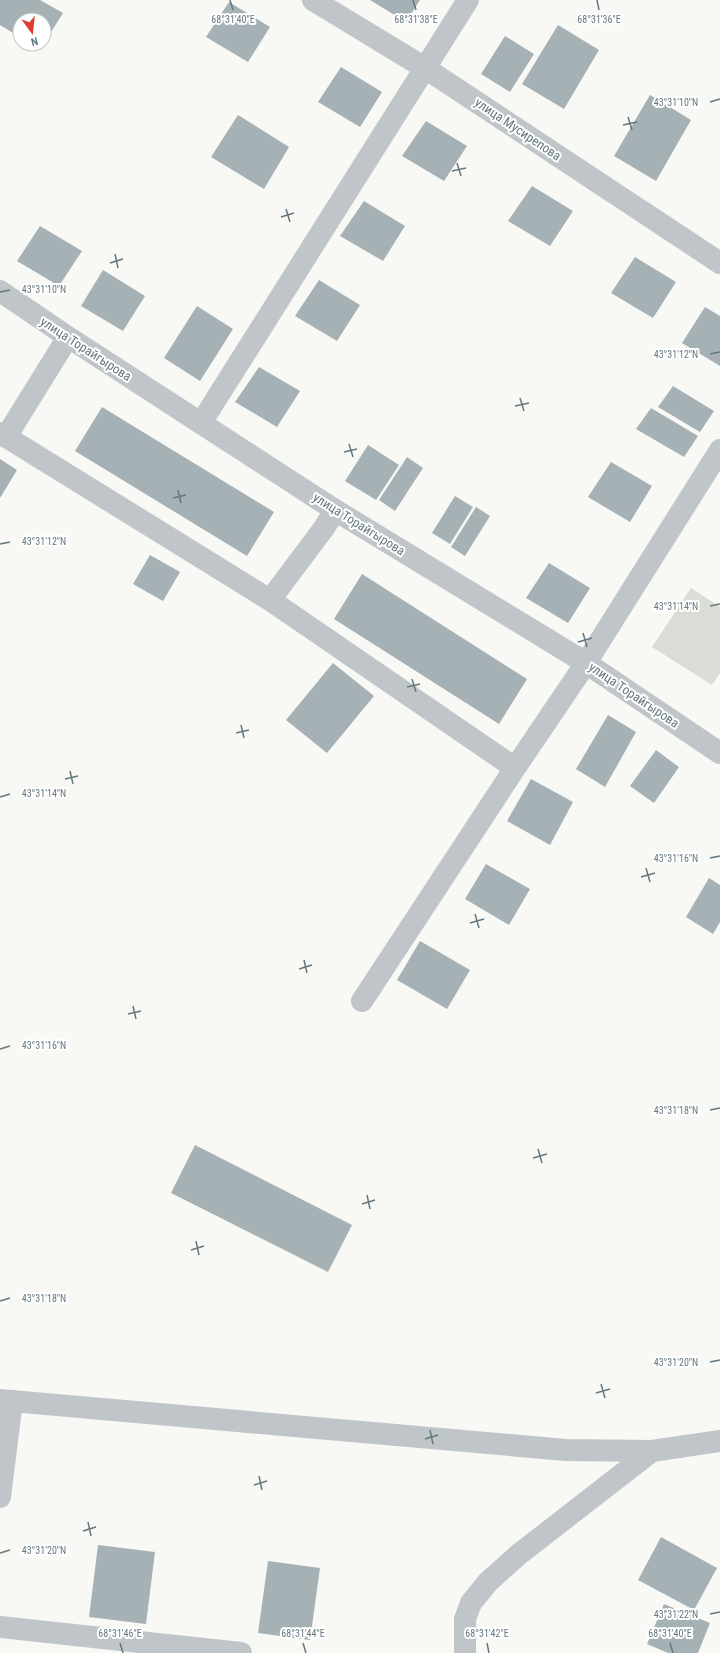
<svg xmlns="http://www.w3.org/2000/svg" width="720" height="1653" viewBox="0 0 720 1653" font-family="'Roboto Condensed',sans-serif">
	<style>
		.green { fill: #d9ddd5 }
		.building { fill: #a6b1b5 }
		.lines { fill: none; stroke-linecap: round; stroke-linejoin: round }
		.minor { stroke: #bfc5c8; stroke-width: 22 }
		.tertiary { stroke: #bfc5c8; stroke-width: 22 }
		.ticks { fill: none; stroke: #647880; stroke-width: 1.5 }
		.labels { text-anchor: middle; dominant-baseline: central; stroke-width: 4; stroke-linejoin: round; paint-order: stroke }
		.street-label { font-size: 13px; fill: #647880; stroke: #fff }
		.ticks-label { font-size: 10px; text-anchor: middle; fill: #647880; stroke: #fff; stroke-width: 4; stroke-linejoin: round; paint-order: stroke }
	</style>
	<rect width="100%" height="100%" fill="#f8f8f5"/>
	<!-- green -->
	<path class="green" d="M691 588 720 607V673L712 685 652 647Z"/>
	<!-- building -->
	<path class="building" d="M0 0H40L63 13 44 43V20H20V37L0 25Z
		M370 0H420L406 22Z
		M229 2 270 27 248 62 206 37Z
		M558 25 599 50 564 109 522 84Z
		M505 36 534 54 510 92 481 74Z
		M341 67 382 92 360 127 318 102Z
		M650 95 691 120 656 181 614 156Z
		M238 115 289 147 264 189 211 157Z
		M426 121 467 146 444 181 402 156Z
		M532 186 573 211 550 246 508 221Z
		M364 201 405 226 383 261 340 236Z
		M40 226 82 251 59 286 17 261Z
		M635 257 676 282 653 318 611 293Z
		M103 270 145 296 123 331 81 306Z
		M319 280 360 305 337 341 295 316Z
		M197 306 233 329 200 381 164 358Z
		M705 307 720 316V366L682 343Z
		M259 367 300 391 277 427 235 402Z
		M673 386 714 411 700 432 658 407Z
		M102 407 274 512 247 556 75 451Z
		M651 408 698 436 684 457 636 429Z
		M368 445 399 465 376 500 345 481Z
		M407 457 423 468 395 511 379 500Z
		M0 459 17 470 0 498Z
		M611 462 652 486 630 522 588 497Z
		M455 496 473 507 450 544 432 533Z
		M476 507 490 516 465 556 451 547Z
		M150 555 180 572 163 601 133 584Z
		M549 563 590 588 568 623 526 598Z
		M362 574 527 679 499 724 334 619Z
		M333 663 374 696 327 753 286 720Z
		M608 715 636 732 605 787 576 769Z
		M656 750 679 767 654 803 630 786Z
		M531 779 573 802 550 845 507 821Z
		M486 864 530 889 509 925 465 899Z
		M709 878 720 885V922L713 934 686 917Z
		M420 941 470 970 447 1009 397 980Z
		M195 1145 352 1225 328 1272 171 1193Z
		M661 1537 717 1568 694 1610 638 1580Z
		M98 1545 155 1552 146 1624 89 1617Z
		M268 1561 320 1568 310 1640 258 1633Z
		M664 1604 710 1623 698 1653H668L647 1644Z"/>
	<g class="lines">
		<!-- minor -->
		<path class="minor" d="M313 0 425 68 720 263
			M0 291 68 337 335 510 586 663 720 753
			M201 423 468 0
			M0 433 270 600 515 768
			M6 437 68 337
			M270 600 324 528 335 510
			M362 1001 515 768 586 663 720 450
			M0 1497 12 1401
			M0 1627 241 1653
			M465 1653V1619L471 1603 488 1582 518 1555 652 1451"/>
		<!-- tertiary -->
		<path class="tertiary" d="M0 1400 566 1450 652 1451 720 1441"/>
	</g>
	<!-- ticks -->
	<path class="ticks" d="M230 0 233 10M413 0 416 10M597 0 599 10M710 102 720 99M628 117 632 130M623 125 637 122M457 163 461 176M452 171 466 168M286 209 290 222M281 217 294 213M115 254 118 268M110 263 123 259M0 292 10 290M710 354 720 352M520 398 524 411M515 406 529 403M349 444 353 457M344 452 357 449M178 490 181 503M173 498 186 495M0 544 10 542M710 606 720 604M583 633 587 647M578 642 592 638M412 679 416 692M407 687 420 684M241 725 244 738M236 733 249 730M70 771 73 784M65 779 78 776M0 797 10 794M710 858 720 856M646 868 650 882M641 877 655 873M475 914 479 928M470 923 484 919M304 960 307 973M299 969 312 965M133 1006 136 1019M128 1014 141 1011M0 1049 10 1046M710 1110 720 1108M538 1149 542 1163M533 1158 547 1154M367 1195 370 1209M362 1204 375 1200M196 1241 199 1255M191 1250 204 1246M0 1301 10 1298M710 1362 720 1360M601 1384 605 1398M596 1393 610 1389M430 1430 433 1444M425 1439 438 1435M259 1476 262 1490M254 1485 267 1481M88 1522 91 1536M83 1531 96 1527M0 1553 10 1550M710 1614 720 1612M120 1643 123 1653M303 1643 306 1653M487 1643 489 1653M670 1643 673 1653"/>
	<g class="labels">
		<!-- street labels -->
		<g class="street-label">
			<text transform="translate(518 129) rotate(34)">улица Мусирепова</text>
			<text transform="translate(86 349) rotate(33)">улица Торайгырова</text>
			<text transform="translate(359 524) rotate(32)">улица Торайгырова</text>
			<text transform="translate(634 695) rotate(34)">улица Торайгырова</text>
		</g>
	</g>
	<g class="ticks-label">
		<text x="233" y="23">68°31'40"E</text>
		<text x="416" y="23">68°31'38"E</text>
		<text x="599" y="23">68°31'36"E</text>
		<text x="676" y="106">43°31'10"N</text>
		<text x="44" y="293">43°31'10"N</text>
		<text x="676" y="358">43°31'12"N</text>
		<text x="44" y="545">43°31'12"N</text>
		<text x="676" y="610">43°31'14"N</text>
		<text x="44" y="797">43°31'14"N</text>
		<text x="676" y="862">43°31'16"N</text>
		<text x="44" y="1049">43°31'16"N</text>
		<text x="676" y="1114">43°31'18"N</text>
		<text x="44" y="1302">43°31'18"N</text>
		<text x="676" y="1366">43°31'20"N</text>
		<text x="44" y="1554">43°31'20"N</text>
		<text x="676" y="1618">43°31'22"N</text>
		<text x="120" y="1637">68°31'46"E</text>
		<text x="303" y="1637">68°31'44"E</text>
		<text x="487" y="1637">68°31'42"E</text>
		<text x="670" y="1637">68°31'40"E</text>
	</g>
	<!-- north arrow -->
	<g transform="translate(32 32) rotate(165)"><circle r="19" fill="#ffffff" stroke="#c1c9cc"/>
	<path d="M0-3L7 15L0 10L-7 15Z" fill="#df3b2f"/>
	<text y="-6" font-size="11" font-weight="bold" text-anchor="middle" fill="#647880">N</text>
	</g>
</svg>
